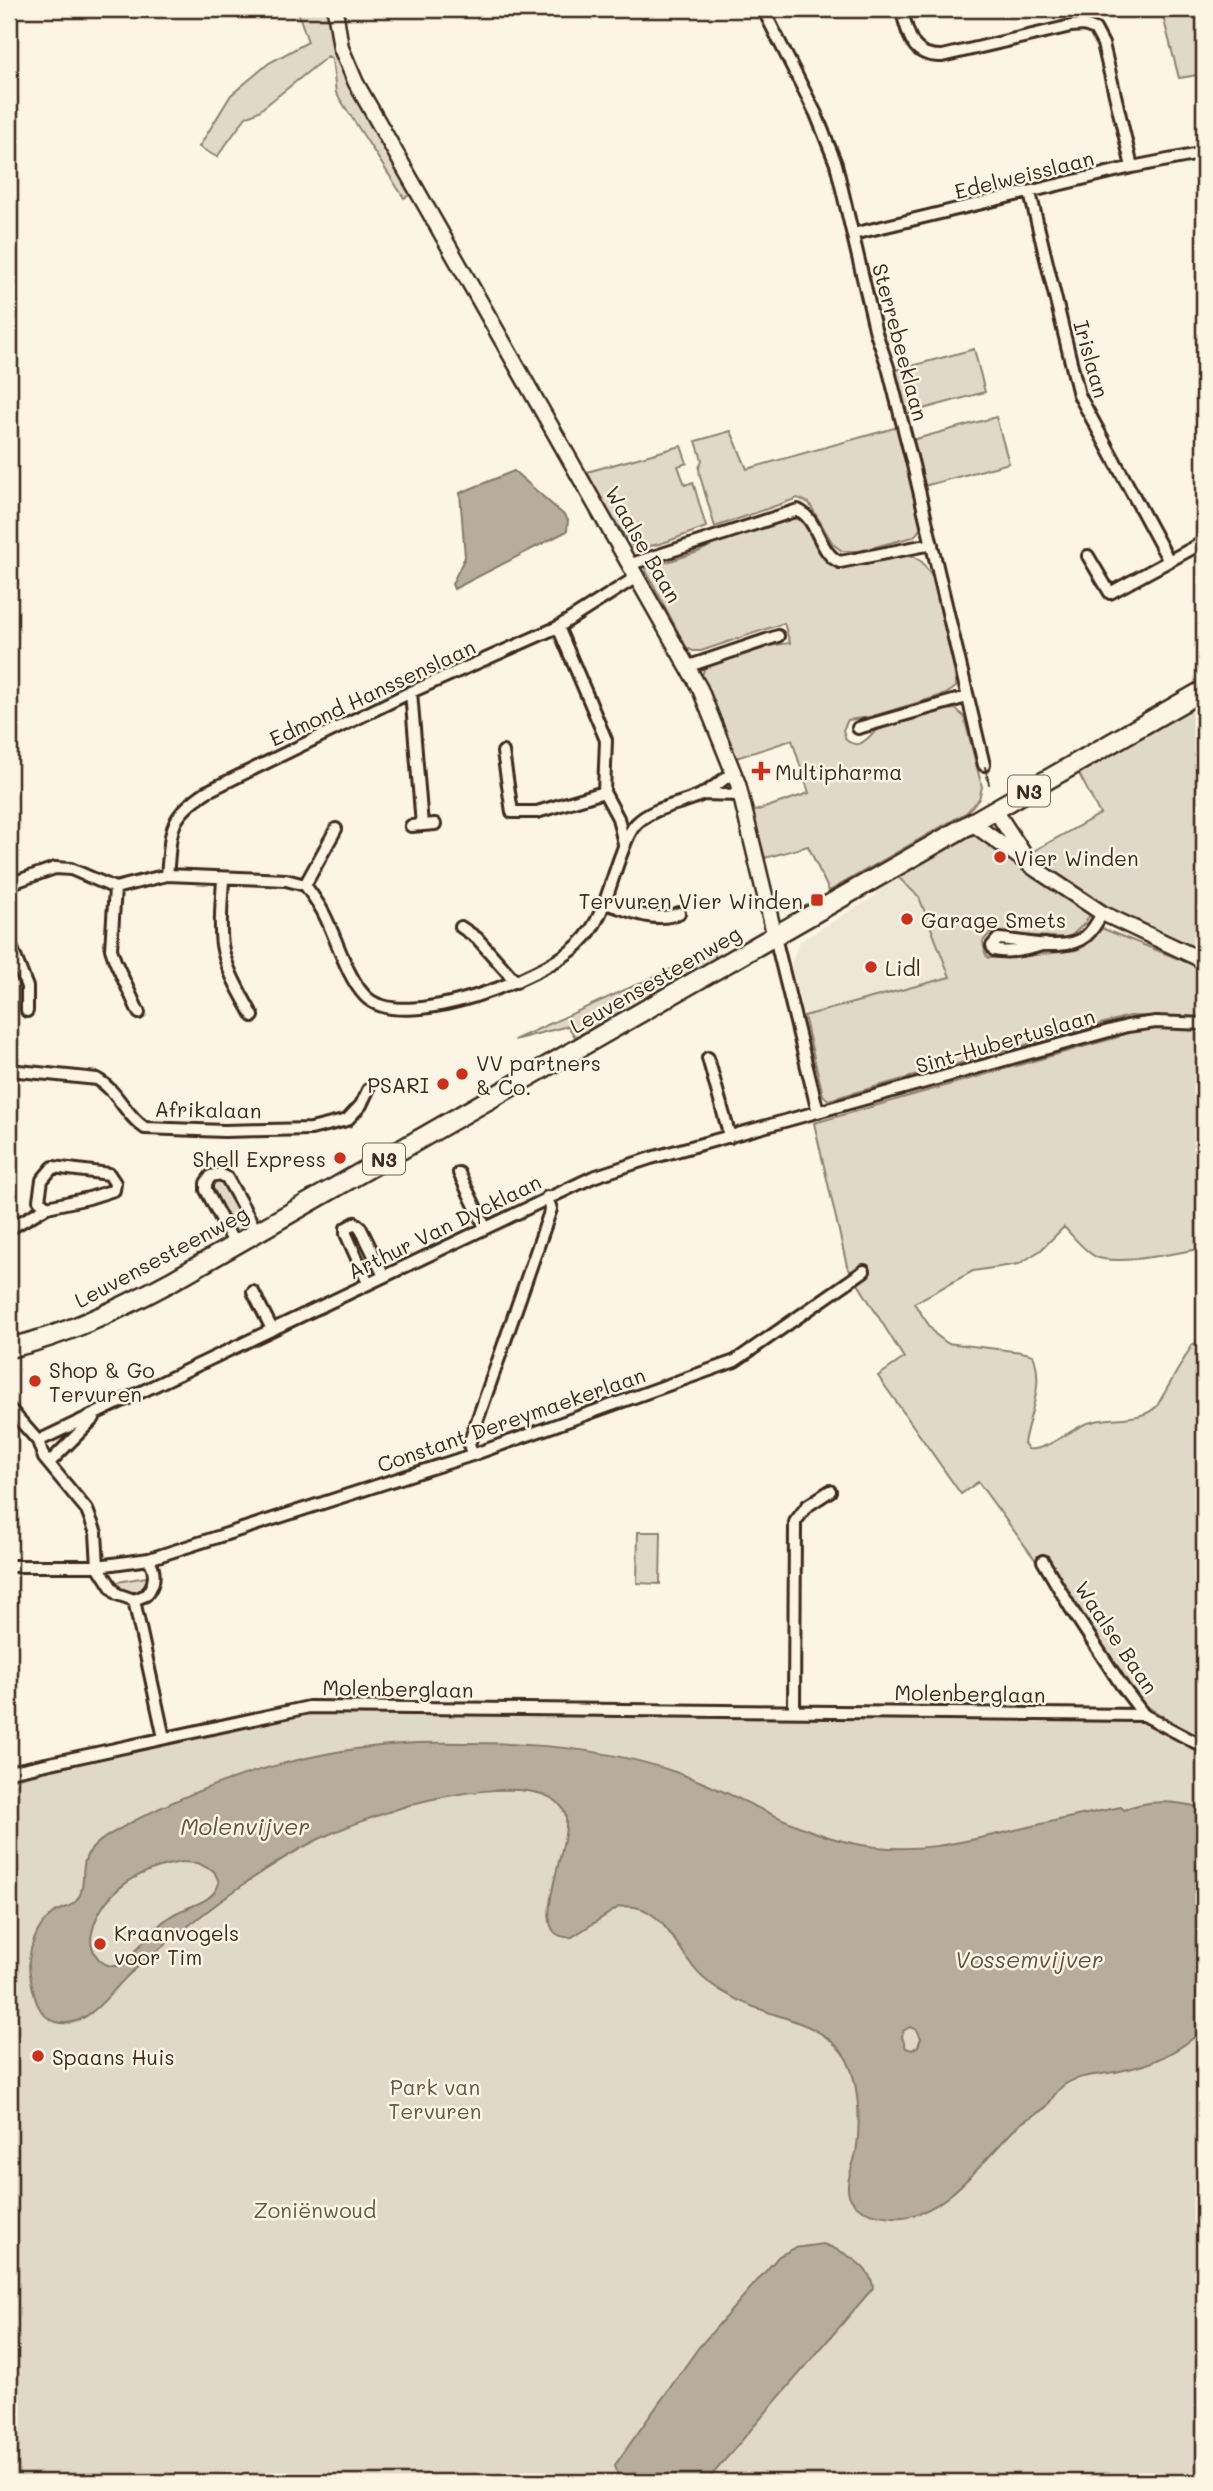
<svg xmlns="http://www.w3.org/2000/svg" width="1213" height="2491" viewBox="0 0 1213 2491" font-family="Mali,sans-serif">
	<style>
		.built { fill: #eee6d6 }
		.green { fill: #e0d8c8; stroke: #8e8173; stroke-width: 2 }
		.water { fill: #b7ad9e; stroke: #85796b; stroke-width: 2; fill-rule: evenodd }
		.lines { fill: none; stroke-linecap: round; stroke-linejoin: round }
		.stream { stroke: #85796b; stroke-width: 2.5 }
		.minor-casing { stroke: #3b2a1e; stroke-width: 16 }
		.tertiary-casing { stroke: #3b2a1e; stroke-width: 19 }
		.primary-casing { stroke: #3b2a1e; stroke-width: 23 }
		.minor { stroke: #fcf5e5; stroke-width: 10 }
		.tertiary { stroke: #fcf5e5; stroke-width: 14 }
		.primary { stroke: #fcf5e5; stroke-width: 18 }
		.tram { stroke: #3b2a1e; stroke-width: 2 }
		.poi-dot { fill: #c8321e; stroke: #fcf5e5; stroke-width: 2.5 }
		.labels { text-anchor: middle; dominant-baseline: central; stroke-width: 5; stroke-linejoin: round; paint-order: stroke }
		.shield { fill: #fcf5e5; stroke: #75675a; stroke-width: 2 }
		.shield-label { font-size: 19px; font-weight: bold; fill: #3b2a1e }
		.street-label { font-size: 21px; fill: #3b2a1e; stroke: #fcf5e5 }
		.poi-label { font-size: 21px; fill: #3b2a1e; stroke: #fcf5e5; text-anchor: start }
		.park-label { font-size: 21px; fill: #645648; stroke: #fcf5e5 }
		.water-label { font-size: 23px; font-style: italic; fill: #605144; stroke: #fcf5e5 }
	</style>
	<rect width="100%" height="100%" fill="#fcf5e5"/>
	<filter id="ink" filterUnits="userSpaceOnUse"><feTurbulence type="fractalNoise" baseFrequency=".0143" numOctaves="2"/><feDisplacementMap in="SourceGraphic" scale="14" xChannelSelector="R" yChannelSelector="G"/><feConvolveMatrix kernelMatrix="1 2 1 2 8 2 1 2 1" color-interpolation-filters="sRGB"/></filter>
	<g filter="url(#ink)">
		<!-- built -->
		<path class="built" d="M896 875 919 897 951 977 804 1016 791 965 799 942 877 895 874 888Z"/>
		<!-- green -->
		<path class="green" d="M297 9H328C334 74 380 138 410 195L404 198 336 93 332 59 328 56 259 111 246 117 217 157 199 147 231 95 269 63 308 42Z
			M1161 9H1204V74L1179 78Z
			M974 349 985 392 905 414 893 371Z
			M996 417 1009 463 924 486 912 440Z
			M898 427C903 449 924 508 920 528 919 533 917 533 913 537L859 551H842L833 544 809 503 798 498 715 527 700 476 699 468 702 460 696 441 731 431 747 469Z
			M681 446 687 463 678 466 685 485 693 482 706 527C688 533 650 551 633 547L608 511 587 472Z
			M792 518C815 521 816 558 836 567L906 556 914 557 922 562 933 578 954 665 956 687 946 694 870 717 848 720 843 730 846 740C863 752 866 735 880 729L936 711 956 709 964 717 982 787 979 799 967 812 829 891 808 846 765 858 752 812 809 793 792 740 736 758 702 676 705 666 761 647 790 643 784 623 701 651H693L686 647 645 569 698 552 721 540Z
			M1204 701V952L1143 927 1113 912 1042 864 1030 853 1100 814 1078 772Z
			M970 836H979L1091 913 1084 924 1069 938 990 933 983 941 985 953 988 958H1010L1077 950 1085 946 1101 928 1204 969V1017L1129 1016 828 1100 823 1095 804 1016 950 977 919 897 896 875Z
			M715 949V960L575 1037 568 1026 514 1040Z
			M1152 1027H1204V1248C1181 1252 1116 1266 1096 1257 1084 1251 1073 1236 1064 1227L1041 1250 1019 1264 973 1271 914 1303 935 1334 947 1343 1022 1352 1033 1355C1045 1385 1029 1414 1024 1443L1028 1449C1046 1452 1070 1429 1088 1423 1110 1415 1141 1423 1157 1406L1192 1345 1204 1338V1742L1140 1702 978 1482 961 1494 878 1376 904 1358 847 1266 814 1123 1118 1037 1129 1030Z
			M223 1179 252 1230 236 1239 209 1186 213 1180Z
			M638 1532H661L660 1584 637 1583Z
			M152 1576 150 1583 137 1594H126L111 1583Z
			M310 1711 1142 1720 1204 1754V2482H9V1780Z"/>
		<!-- water -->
		<path class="water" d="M514 471 565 516 568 520 567 531 454 589 452 584 465 557 460 493Z
			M416 1743C504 1742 594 1743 678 1773 745 1796 805 1840 876 1847 924 1852 962 1842 1007 1832 1045 1823 1083 1814 1121 1807L1124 1810C1146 1799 1177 1801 1202 1808L1204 1810V2029C1180 2051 1152 2065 1120 2071 1102 2075 1080 2074 1064 2085 1056 2091 1053 2097 1048 2105 1041 2113 1026 2118 1018 2126 986 2156 943 2221 894 2217 878 2216 855 2212 849 2195 845 2182 853 2166 856 2153 861 2125 860 2074 841 2051 821 2027 796 2022 768 2012 746 2005 725 1995 707 1981 677 1958 666 1899 619 1907L572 1937C520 1942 575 1841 565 1813 550 1773 444 1795 413 1804 381 1814 347 1825 317 1840 254 1871 187 1926 133 1971 112 1988 88 2031 56 2022 36 2016 33 1991 30 1974 26 1954 36 1924 55 1912 63 1908 72 1907 77 1900 88 1886 78 1865 90 1851 100 1838 118 1830 132 1822 218 1776 319 1748 416 1743ZM182 1862 197 1863 214 1871 219 1882C215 1902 191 1905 176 1913 154 1925 141 1947 123 1964 104 1973 87 1951 92 1933 101 1890 142 1868 182 1862ZM910 2027 917 2030 921 2038 918 2046 912 2050 906 2048 902 2037 903 2031Z
			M823 2244C841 2250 872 2266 873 2288L706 2482H622L619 2479 615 2465 699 2347 779 2256 795 2248Z"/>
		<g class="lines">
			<!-- stream -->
			<path class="stream" d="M900 875 964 839
				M877 888 894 878"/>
			<defs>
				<path id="minor" d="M533 9 534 11
					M763 9 816 114 836 164 876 333 888 367 913 465 984 765
					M901 9C909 34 910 57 942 56L1071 26 1084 25 1095 29 1103 44 1132 167
					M1030 193 1079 395 1169 561
					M853 234 1132 167 1204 153
					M1088 556 1110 593 1204 542
					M631 564 798 510C818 519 819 554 840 562L932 544
					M558 627 606 740 604 792 618 818 624 844
					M689 666 778 636
					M411 692 422 825
					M858 728 967 697
					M503 752 512 812H537L604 792
					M702 794 741 795
					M411 826 435 824
					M167 875C172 831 166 819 206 792L411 692 558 627 638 576
					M223 879C222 900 219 923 222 945 226 970 241 994 253 1016
					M9 884 55 868 71 869 115 888 167 875 286 880 305 885C312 895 320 905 325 916 337 940 347 977 365 996 401 1035 548 976 580 943 604 920 610 882 622 852 625 844 629 831 636 824 654 806 681 805 703 794 714 788 723 779 733 773
					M305 885 336 829
					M115 888 111 949 115 961 139 1013
					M605 903C629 910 655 924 679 913
					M461 927 477 938 516 982
					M775 937 818 1112
					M9 941 27 987V1011
					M1045 944C1030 949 1009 954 994 950L992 946 998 939C1023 940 1064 954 1086 936 1093 930 1098 921 1102 913
					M708 1058 730 1137
					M9 1070 97 1079C118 1091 125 1115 145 1128L224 1131 311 1129 347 1120 361 1105 368 1090
					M459 1173 485 1227
					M9 1229 47 1207 89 1198 114 1190 115 1183 109 1174 53 1167 42 1180 39 1200 47 1207
					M235 1245 206 1190V1183L211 1176 220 1174 227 1178 257 1232
					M368 1283 346 1234V1228L355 1223 360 1227 384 1276
					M253 1292 272 1329
					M9 1408 38 1441 44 1458 87 1510 96 1533 98 1566 112 1588 117 1594 134 1600 146 1595C156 1583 156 1572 149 1559
					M38 1441 593 1177 651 1158 1127 1026 1156 1022 1204 1024
					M472 1455 469 1444 551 1209 547 1197
					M49 1463 94 1418
					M1043 1561 1070 1607 1122 1686 1144 1715 1204 1747
					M9 1566H98L149 1559 472 1455 735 1361 864 1271
					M134 1600 164 1738
					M794 1711 795 1522 807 1506 830 1491
					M9 1772 309 1707 1144 1715"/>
				<path id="tertiary" d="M335 9 341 48 356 83 700 689 738 784 775 937
					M995 810 1025 856
					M972 823 1037 870 1102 913 1204 961"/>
				<path id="primary" d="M9 1348C66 1335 118 1310 170 1282L1204 690"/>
			</defs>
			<!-- minor casing -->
			<use href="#minor" class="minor-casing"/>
			<!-- tertiary casing -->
			<use href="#tertiary" class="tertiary-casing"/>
			<!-- primary casing -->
			<use href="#primary" class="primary-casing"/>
			<!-- minor -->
			<use href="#minor" class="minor"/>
			<!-- tertiary -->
			<use href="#tertiary" class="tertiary"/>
			<!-- primary -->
			<use href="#primary" class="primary"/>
			<!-- tram -->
			<path class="tram" d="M985 767 989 784"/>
		</g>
	</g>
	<!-- markers -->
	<g class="poi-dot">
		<path d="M757.5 760.5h7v7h7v7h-7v7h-7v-7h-7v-7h7z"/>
		<circle cx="1000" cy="857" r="7"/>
		<rect x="810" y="893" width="14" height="14" rx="3.5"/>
		<circle cx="907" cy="919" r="7"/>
		<circle cx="871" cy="967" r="7"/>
		<circle cx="462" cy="1074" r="7"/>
		<circle cx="443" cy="1084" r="7"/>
		<circle cx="340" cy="1158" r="7"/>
		<circle cx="35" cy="1381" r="7"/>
		<circle cx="100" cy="1944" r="7"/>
		<circle cx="38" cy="2056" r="7"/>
	</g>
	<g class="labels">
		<!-- shield labels -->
		<g class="shield">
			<rect x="1008" y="775.5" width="42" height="31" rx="5"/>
			<rect x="363" y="1143.5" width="42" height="31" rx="5"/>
		</g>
		<g class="shield-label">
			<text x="1029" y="791">N3</text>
			<text x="384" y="1159">N3</text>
		</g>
		<!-- street labels -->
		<g class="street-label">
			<text transform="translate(1024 174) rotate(-14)">Edelweisslaan</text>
			<text transform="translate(901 342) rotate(75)">Sterrebeeklaan</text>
			<text transform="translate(1092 359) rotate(74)">Irislaan</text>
			<text transform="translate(644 544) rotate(60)">Waalse Baan</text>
			<text transform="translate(372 692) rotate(-25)">Edmond Hanssenslaan</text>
			<text transform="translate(655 979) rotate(-30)">Leuvensesteenweg</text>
			<text transform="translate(1005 1040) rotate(-16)">Sint-Hubertuslaan</text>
			<text transform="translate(208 1109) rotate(1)">Afrikalaan</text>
			<text transform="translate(444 1226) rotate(-26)">Arthur Van Dycklaan</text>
			<text transform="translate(161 1256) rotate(-28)">Leuvensesteenweg</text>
			<text transform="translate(511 1419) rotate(-19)">Constant Dereymaekerlaan</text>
			<text transform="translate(1117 1637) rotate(56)">Waalse Baan</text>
			<text transform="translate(398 1688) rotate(1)">Molenberglaan</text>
			<text transform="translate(970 1693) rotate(1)">Molenberglaan</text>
		</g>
		<!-- poi labels -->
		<g class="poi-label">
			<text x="775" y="771">Multipharma</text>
			<text x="1014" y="857">Vier Winden</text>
			<text x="803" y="900" text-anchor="end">Tervuren Vier Winden</text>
			<text x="921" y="919">Garage Smets</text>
			<text x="885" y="967">Lidl</text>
			<text x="476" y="1062">VV partners<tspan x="476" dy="24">&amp; Co.</tspan></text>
			<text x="429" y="1084" text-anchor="end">PSARI</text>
			<text x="326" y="1158" text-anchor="end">Shell Express</text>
			<text x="49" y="1369">Shop &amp; Go<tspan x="49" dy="24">Tervuren</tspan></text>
			<text x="114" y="1932">Kraanvogels<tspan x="114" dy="24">voor Tim</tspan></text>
			<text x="52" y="2056">Spaans Huis</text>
		</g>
		<!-- park labels -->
		<g class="park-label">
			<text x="435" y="2086">Park van<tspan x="435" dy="24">Tervuren</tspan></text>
			<text x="315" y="2209">Zoniënwoud</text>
		</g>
		<!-- water labels -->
		<g class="water-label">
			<text x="245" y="1826">Molenvijver</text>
			<text x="1029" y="1959">Vossemvijver</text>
		</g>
	</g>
	<!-- margin -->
	<rect width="1213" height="2491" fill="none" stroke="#fcf5e5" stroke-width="35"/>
	<rect x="18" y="18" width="1178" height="2456" fill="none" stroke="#3b2a1e" stroke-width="2.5" filter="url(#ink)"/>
</svg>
